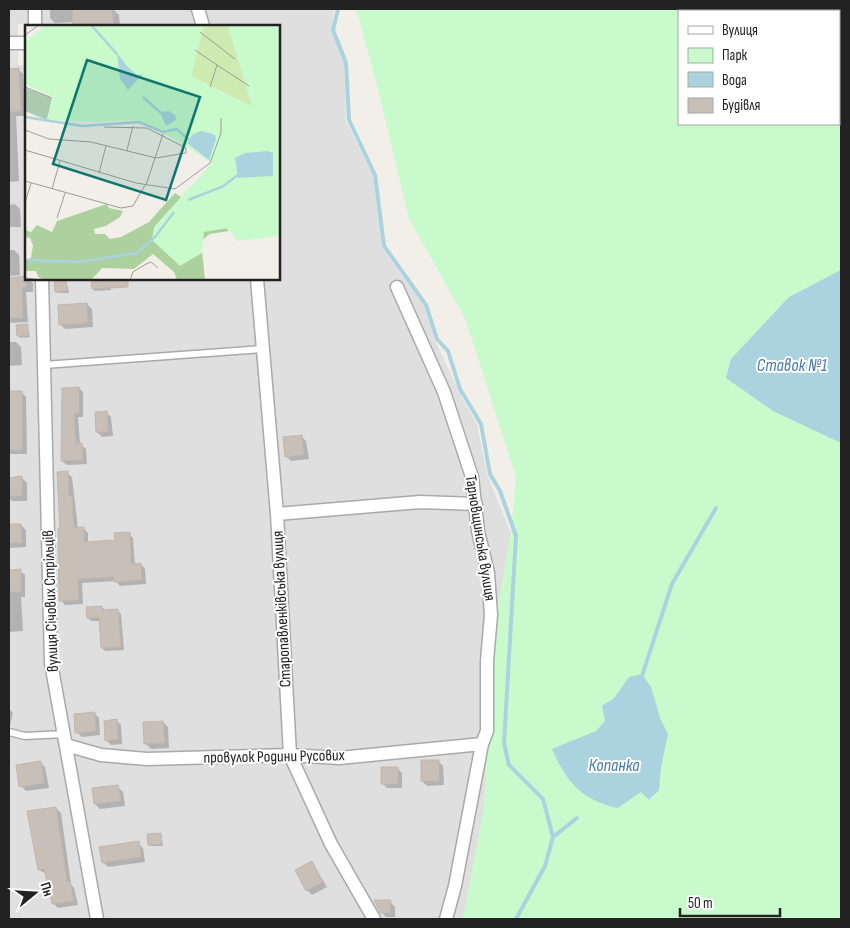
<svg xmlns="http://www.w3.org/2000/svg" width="850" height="928" viewBox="0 0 850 928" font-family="'Sofia Sans Condensed',sans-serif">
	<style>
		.residential { fill: #e0dfdf; fill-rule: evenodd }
		.park { fill: #c8facc; fill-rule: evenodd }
		.parking { fill: #e2e2e2 }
		.water { fill: #aad3df }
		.shadow { fill: #0003 }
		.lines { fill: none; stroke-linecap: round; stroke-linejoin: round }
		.stream { stroke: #aad3df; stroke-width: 4 }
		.building { fill: #c7bfb8; stroke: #c4b6ab }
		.service-casing { stroke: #a9a9a9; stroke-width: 9 }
		.minor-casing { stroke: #a9a9a9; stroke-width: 15 }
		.service { stroke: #fff; stroke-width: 6 }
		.minor { stroke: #fff; stroke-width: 12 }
		.labels { text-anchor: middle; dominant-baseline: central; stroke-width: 4; stroke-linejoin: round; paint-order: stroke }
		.street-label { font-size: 16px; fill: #222; stroke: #fff }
		.water-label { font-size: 18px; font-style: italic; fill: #4a7aab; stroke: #fff }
		.inset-river { fill: none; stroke: #aad3df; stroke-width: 2.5 }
		.inset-road { fill: none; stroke: #9f9d99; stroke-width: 1 }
		.view { fill: #0f766e; fill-opacity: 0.15; stroke: #0f766e; stroke-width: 2.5 }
		.inset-edge { fill: none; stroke: #222; stroke-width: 2.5 }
	</style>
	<rect width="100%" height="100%" fill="#f2efe9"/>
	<!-- residential -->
	<path class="residential" d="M9 9H334L331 30 344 63 346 121 373 175 382 248 424 306 435 340 462 398 477 424 487 474 511 533 494 629 484 808 463 919H9ZM18 24H37L38 26H279V279H26V65H18Z"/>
	<!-- park -->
	<path class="park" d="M356 9H841V919H463L484 808 494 629 511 533 516 477 465 318 409 219 376 81ZM679 11H839V124H679Z"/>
	<!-- parking -->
	<path class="parking" d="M9 38H18V65H9Z"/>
	<!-- water -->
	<path class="water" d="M841 270V443L773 411 726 378 731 359 789 297Z
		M642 674 651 687 660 718 668 734 661 767 659 790 649 800 641 792 618 808C582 801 566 781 552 749L596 731 605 721 602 706 614 698 629 677Z"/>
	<!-- shadow -->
	<path class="shadow" d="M50 9H113L119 15 120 26H74V22L55 23 50 18Z
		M18 69 23 74 25 116H16L19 181 9 182V70Z
		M15 204 20 209 21 227H9V205Z
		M9 250H14L19 255 20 275 9 276Z
		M26 278 33 283V292H26L28 322 9 323 10 279Z
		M66 280 69 293H58L56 291Z
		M110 281 111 290 95 291 93 289Z
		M87 304 92 309 93 327 65 329 60 324Z
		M27 325 30 337 20 338 18 336Z
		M9 342H16L21 347 22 365 9 366Z
		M79 388 83 392V417H78L80 444 86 449 87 464 67 465 62 461Z
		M21 392 26 397 27 454H9V393Z
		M106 412 111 417 113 436 102 437 97 432Z
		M301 436 306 441 309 459 291 461 286 456Z
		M67 473 72 477 78 529 83 528 88 533V543L116 542 129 534 133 538 135 565 141 564 145 569 146 584 120 586 116 581 82 583 83 604 65 605 61 600 62 530Z
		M22 478 27 483V501H12L9 498V479Z
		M9 525H21L26 530V547L9 548Z
		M9 571H20L25 575V597H21L23 631 9 632Z
		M102 607 105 610 118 611 121 614 124 650 105 651 102 648 100 621H91L88 618Z
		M9 709 13 713 9 729Z
		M94 713 99 718 100 735 82 737 77 732Z
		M117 721 121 725 122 744 111 745 106 740Z
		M163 722 168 727 169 748 151 749 146 744Z
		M438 761 443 766 444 785 427 786 422 781Z
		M40 762 45 767 49 788 26 791 21 786Z
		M397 768 402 773V788H387L382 783Z
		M118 787 123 792 125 806 100 809 95 804Z
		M56 808 61 813 71 884 74 888 78 905 58 908 53 903 46 874 39 870Z
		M161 834 163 846H151L149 844Z
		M138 843 143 848 145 862 108 867 103 862Z
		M312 862 327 887 312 895 307 890Z
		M390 902 395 907V917H386L381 912Z"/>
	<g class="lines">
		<!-- stream -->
		<path class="stream" d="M338 9 333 30 346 63 349 120 375 175 384 246 426 305 437 339 448 351 460 389 481 424 490 474 500 491 516 536 504 743 509 765 543 799 553 837 545 866 516 919
			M641 679 672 584 716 508
			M553 837 577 818"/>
	</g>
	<!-- building -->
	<path class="building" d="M72 9H112L114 26H73Z
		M19 68 21 111 9 112V69Z
		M26 276V287L22 288 23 318H9V278Z
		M66 279 67 291 55 292 54 280Z
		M91 279H128V287L92 289Z
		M87 303 88 323 59 325 58 305Z
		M28 324V336H17L16 325Z
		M79 387V413H74L76 443H82L83 460 61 461 62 388Z
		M9 391H22V450H9Z
		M107 411 108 432H96L95 412Z
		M302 435 304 455 285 457 283 437Z
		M68 471 69 496H72L74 528 84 527V542L115 540 114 533 130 532 131 564 141 563 142 580 114 582V577L78 579 79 600 59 601 58 529H60L57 472Z
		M22 476V496H9V478Z
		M9 524H21L22 543H9Z
		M21 569V592H9V570Z
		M102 606V610L118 609 121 647 101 648 99 617 87 618 86 607Z
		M95 712 96 731 75 733 74 714Z
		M117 719 118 739 105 741 104 721Z
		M163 721 165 743 144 744 143 722Z
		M421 760H439V781H421Z
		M41 761 44 783 19 787 16 765Z
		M381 767H398V784H381Z
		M118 785 121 801 94 804 92 788Z
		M56 807 67 882 70 881 74 901 52 904 44 869 38 870 27 811Z
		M161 833 162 844 148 845 147 834Z
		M139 841 141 857 102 863 99 847Z
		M312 861 323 882 306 891 295 870Z
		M374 900H391L390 913H380Z"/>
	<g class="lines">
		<defs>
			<path id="service" d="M44 365 262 349
				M9 732 25 736 64 734"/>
			<path id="minor" d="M35 9V26
				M198 9 203 26
				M9 43H26
				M42 279 51 663 97 919
				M257 279 277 514 290 755 331 844 374 919
				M397 287 444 392 472 477 478 531 488 573 491 615 487 661V731L482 744 455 886 446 919
				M277 514 420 502 476 504
				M66 745 101 755 147 759 290 755 339 758 482 744"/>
		</defs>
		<!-- service casing -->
		<use href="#service" class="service-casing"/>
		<!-- minor casing -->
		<use href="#minor" class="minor-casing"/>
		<!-- service -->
		<use href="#service" class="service"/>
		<!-- minor -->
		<use href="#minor" class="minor"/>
	</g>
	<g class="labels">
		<!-- street labels -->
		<g class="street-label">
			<text transform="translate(480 538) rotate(81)">Тарновщинська вулиця</text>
			<text transform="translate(51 601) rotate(-92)">вулиця Січових Стрільців</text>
			<text transform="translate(282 609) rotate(-93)">Старопавленківська вулиця</text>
			<text transform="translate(274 757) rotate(-1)">провулок Родини Русових</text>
		</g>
		<!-- water labels -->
		<g class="water-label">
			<text x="792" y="365">Ставок №1</text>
			<text x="614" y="765">Копанка</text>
		</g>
	</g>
	<!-- overview -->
	<g transform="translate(25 25)">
		<rect width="255" height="255" fill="#f2efe9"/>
		<path d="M179 0H203L228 82 166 51Z" fill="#cdebb0"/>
		<path d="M150 168 156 172 145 189 194 195 204 206 185 209 176 216 180 255H152L149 247 128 229 109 244 77 243 66 255H20L13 252 11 246H0V235L6 233 8 220 5 213 0 212V205L6 207 12 200 27 207 32 196 82 179 84 183 98 186 95 192 81 201 69 204 70 209H80L85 214 96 212 124 197Z" fill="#add19e"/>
		<path d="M0 63 27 73 22 95 0 86Z" fill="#aacbaf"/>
		<path d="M20 0H179L166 51 227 82 203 0H255V211L212 216 203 203 179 207 177 228 155 241 127 215 129 202 187 138 146 112 107 95 71 97 22 95 28 72 0 59V17Z" fill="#c8facc"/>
		<path d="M92 28 102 41 112 50 118 49 103 65 95 54ZM144 86 150 90 151 95 141 101 135 87ZM177 106 190 110 191 114 184 135 162 118 168 109ZM243 126 248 128V151L213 153 210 133 220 128Z" fill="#aad3df"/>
		<path class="inset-river" d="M66 0 92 29M118 72 136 88M0 92 57 101 114 97 138 107 152 104 164 115M163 175 197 162 213 150M3 235 54 237 112 228 130 212 149 187"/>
		<path class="inset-road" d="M175 7 210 34M0 10 14 0M170 25 192 40M0 62 27 73M185 62 192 40 224 61M0 105 24 114 66 117 131 133 161 128V123L122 103 79 102M0 125 111 158 150 164 185 138 196 108V93M102 125 108 101M74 148 81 121M0 156 96 183 108 181 120 160M121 160 138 109M27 164 35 136M0 178 6 158M32 193 40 168M0 253 17 255M105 255 108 247 121 239 126 237 133 243"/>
		<path class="view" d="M62 35 175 72 141 175 28 139Z"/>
		<rect width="255" height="255" class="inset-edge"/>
	</g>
	<!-- border -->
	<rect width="850" height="928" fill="none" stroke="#222222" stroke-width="20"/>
	<!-- legend -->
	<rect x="678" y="10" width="162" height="115" fill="#ffffff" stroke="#a7a7a7"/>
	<rect x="688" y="26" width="25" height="8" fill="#ffffff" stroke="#a7a7a7"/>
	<text x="722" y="35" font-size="15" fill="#222222">Вулиця</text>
	<rect x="688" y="48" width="25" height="15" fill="#c8facc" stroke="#a7a7a7"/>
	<text x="722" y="60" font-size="15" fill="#222222">Парк</text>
	<rect x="688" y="72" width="25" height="15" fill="#aad3df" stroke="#a7a7a7"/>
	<text x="722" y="85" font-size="15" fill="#222222">Вода</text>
	<rect x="688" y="98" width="25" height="15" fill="#c7bfb8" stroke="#a7a7a7"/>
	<text x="722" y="110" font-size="15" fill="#222222">Будівля</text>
	<!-- north arrow -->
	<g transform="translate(35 893) rotate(72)" stroke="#ffffff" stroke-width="4" paint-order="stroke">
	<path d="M0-4L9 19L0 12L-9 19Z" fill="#222222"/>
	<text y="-8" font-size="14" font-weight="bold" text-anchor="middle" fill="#222222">Пн</text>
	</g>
	<!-- scale -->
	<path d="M680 908v8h100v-8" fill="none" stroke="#222222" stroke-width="2.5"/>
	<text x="688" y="908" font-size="15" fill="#222222" stroke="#ffffff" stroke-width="4" paint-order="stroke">50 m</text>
</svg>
